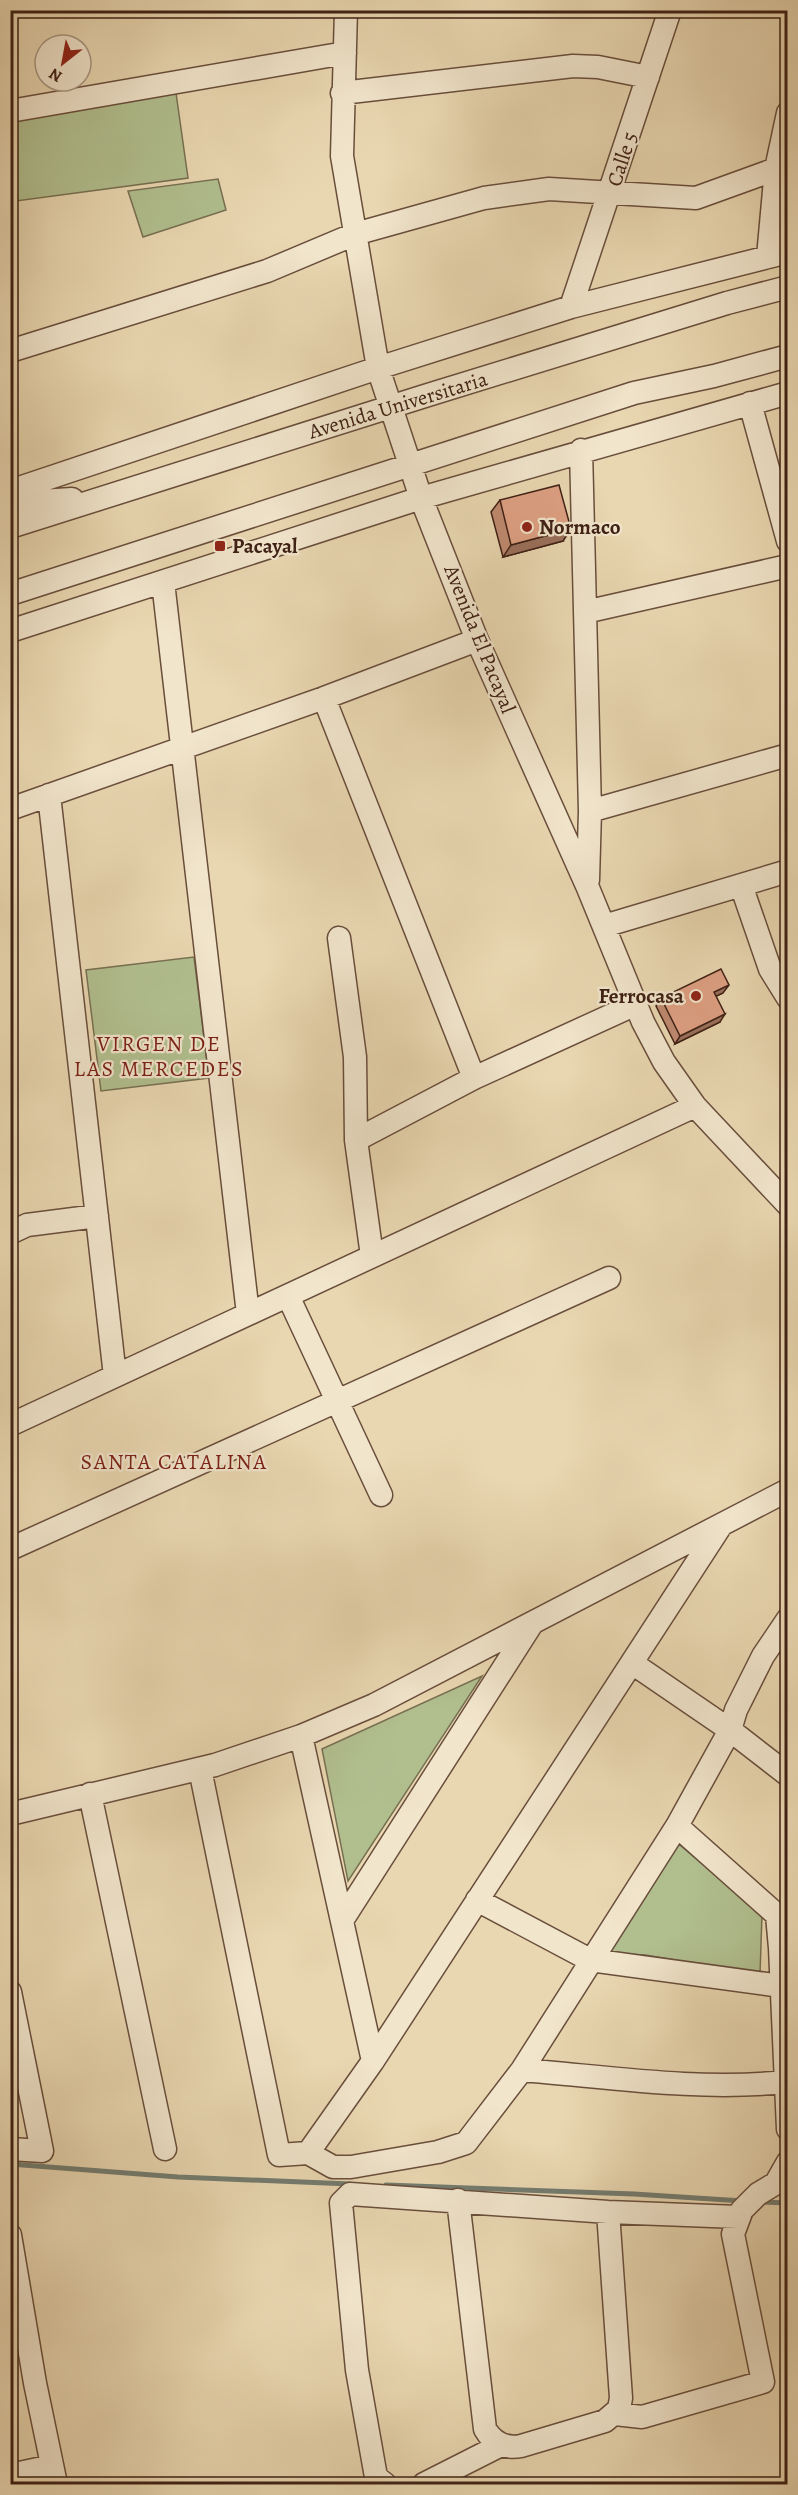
<svg xmlns="http://www.w3.org/2000/svg" width="798" height="2495" viewBox="0 0 798 2495" font-family="Alegreya,serif">
	<style>
		.green { fill: #b1bf8f; stroke: #787052; stroke-width: 1.5 }
		.lines { fill: none; stroke-linecap: round; stroke-linejoin: round }
		.stream { stroke: #737c70; stroke-width: 5 }
		.minor-casing { stroke: #694e3c; stroke-width: 25 }
		.minor { stroke: #f1e5cc; stroke-width: 22 }
		.wall { fill: #bf8a71; stroke: #3e2015; stroke-width: 1.5 }
		.shaded-wall { fill: #9b705c; stroke: #3e2015; stroke-width: 1.5 }
		.building { fill: #dea083; stroke: #3e2015; stroke-width: 1.5 }
		.poi-dot { fill: #8f2418; stroke: #f1e5cc; stroke-width: 2 }
		.labels { text-anchor: middle; dominant-baseline: central; stroke-width: 4.5; stroke-linejoin: round; paint-order: stroke }
		.street-label { font-size: 21px; fill: #3e2015; stroke: #f1e5cc }
		.poi-label { font-size: 21px; font-weight: bold; fill: #3e2015; stroke: #f1e5cc; text-anchor: start }
		.neighbourhood-label { font-size: 22px; letter-spacing: 1.5px; fill: #7a1f14; stroke: #f1e5cc }
	</style>
	<rect width="100%" height="100%" fill="#e9d7b1"/>
	<filter id="stains"><feTurbulence type="fractalNoise" baseFrequency=".00333" numOctaves="4"/><feColorMatrix values="0 0 0 0 .2 0 0 0 0 .09 0 0 0 0 .02 0 0 0 .5 -.17"/></filter>
	<radialGradient id="worn" r=".72"><stop offset=".6" stop-color="#630" stop-opacity="0"/><stop offset="1" stop-color="#630" stop-opacity=".3"/></radialGradient>
	<!-- green -->
	<path class="green" d="M176 93 188 178 16 201 11 186 10 117Z
		M218 179 226 210 143 237 128 191Z
		M194 957 209 1078 101 1091 86 970Z
		M482 1676 348 1881 322 1749Z
		M675 1841 762 1914 760 1974 645 1955 604 1953Z"/>
	<g class="lines">
		<!-- stream -->
		<path class="stream" d="M10 2164 178 2177 350 2184
			M386 2185 634 2194 743 2201
			M761 2202 788 2203"/>
		<defs>
			<path id="minor" d="M346 10 342 156 378 368 421 498 477 640 588 888 643 1022 664 1062 695 1106 788 1205
				M342 93 573 66 598 67 648 77
				M10 111 345 53
				M768 257 776 169 788 113
				M571 307 670 10
				M10 351 267 271 355 234 484 198 549 189 696 198 776 169
				M750 403 788 541
				M581 450 590 811 588 880
				M10 491 378 368 571 307 788 252
				M10 503 72 499
				M10 527 428 395 727 303 788 287
				M163 582 248 1314
				M10 594 634 393 714 376 788 356
				M585 612 788 566
				M10 631 421 498 788 393
				M324 698 474 1078
				M49 795 115 1376
				M10 809 324 698 477 640
				M590 811 788 755
				M741 885 770 969 788 998
				M604 926 788 871
				M339 938 355 1057 356 1140 372 1256
				M356 1140 474 1078 636 1004
				M10 1233 27 1225 97 1216
				M288 1296 381 1495
				M10 1425 695 1106
				M10 1549 609 1278
				M632 1663 730 1730 788 1775
				M301 1736 373 2061
				M200 1769 279 2155 308 2153 373 2061 720 1527
				M90 1794 165 2149
				M10 1814 215 1765 301 1736 374 1705 788 1490
				M677 1826 777 1915 780 1948
				M477 1900 590 1960 788 1987
				M343 1919 531 1625
				M788 1943 780 1948 788 2129
				M10 1992 42 2151 10 2149
				M522 2070C609 2077 698 2091 785 2082
				M308 2153 333 2167H351L438 2152 466 2143 522 2070 677 1826 730 1730 736 1710 763 1656 788 1619
				M458 2200 485 2429C493 2443 505 2449 521 2446L605 2421 619 2409 621 2398 608 2212
				M10 2235 35 2383 56 2484
				M615 2414 642 2417 763 2382 733 2234 742 2210 758 2194 776 2183 788 2162
				M10 2475 52 2466
				M385 2484 376 2477 357 2370 341 2203 350 2194 608 2212 738 2217
				M424 2484 501 2445"/>
		</defs>
		<!-- minor casing -->
		<use href="#minor" class="minor-casing"/>
		<!-- minor -->
		<use href="#minor" class="minor"/>
	</g>
	<!-- wall -->
	<path class="wall" d="M500 500 563 541 503 557 491 512Z
		M723 993 716 996 720 1022 675 1044 656 1006 661 998Z"/>
	<!-- shaded-wall -->
	<path class="shaded-wall" d="M571 529 563 541 503 557 511 545Z
		M729 985 723 993 708 1000 714 992Z
		M725 1014 720 1022 675 1044 680 1036Z"/>
	<!-- building -->
	<path class="building" d="M559 485 571 529 511 545 500 500Z
		M721 969 729 985 714 992 725 1014 680 1036 661 998Z"/>
	<!-- markers -->
	<g class="poi-dot">
		<circle cx="527" cy="527" r="6"/>
		<rect x="214" y="540" width="12" height="12" rx="3"/>
		<circle cx="696" cy="996" r="6"/>
	</g>
	<g class="labels">
		<!-- street labels -->
		<g class="street-label">
			<text transform="translate(622 159) rotate(-72)">Calle 5</text>
			<text transform="translate(398 405) rotate(-17)">Avenida Universitaria</text>
			<text transform="translate(480 639) rotate(68)">Avenida El Pacayal</text>
		</g>
		<!-- poi labels -->
		<g class="poi-label">
			<text x="539" y="527">Normaco</text>
			<text x="232" y="546">Pacayal</text>
			<text x="684" y="996" text-anchor="end">Ferrocasa</text>
		</g>
		<!-- neighbourhood labels -->
		<g class="neighbourhood-label">
			<text x="159" y="1044">VIRGEN DE<tspan x="159" dy="25">LAS MERCEDES</tspan></text>
			<text x="174" y="1462">SANTA CATALINA</text>
		</g>
	</g>
	<!-- margin -->
	<rect width="798" height="2495" fill="none" stroke="#e9d7b1" stroke-width="36"/>
	<rect x="12" y="12" width="774" height="2471" fill="none" stroke="#3e2015" stroke-width="3"/>
	<rect x="18" y="18" width="762" height="2459" fill="none" stroke="#3e2015" stroke-width="1.5"/>
	<!-- north arrow -->
	<g transform="translate(63 63) rotate(211)"><circle r="28" fill="#f1e5cc" stroke="#a99683" stroke-width="1.5"/>
	<path d="M0-4.5L10 22L0 15L-10 22Z" fill="#8f2418"/>
	<text y="-9" font-size="16" font-weight="bold" text-anchor="middle" fill="#3e2015">N</text>
	</g>
	<rect width="100%" height="100%" filter="url(#stains)"/>
	<rect width="100%" height="100%" fill="url(#worn)"/>
</svg>
